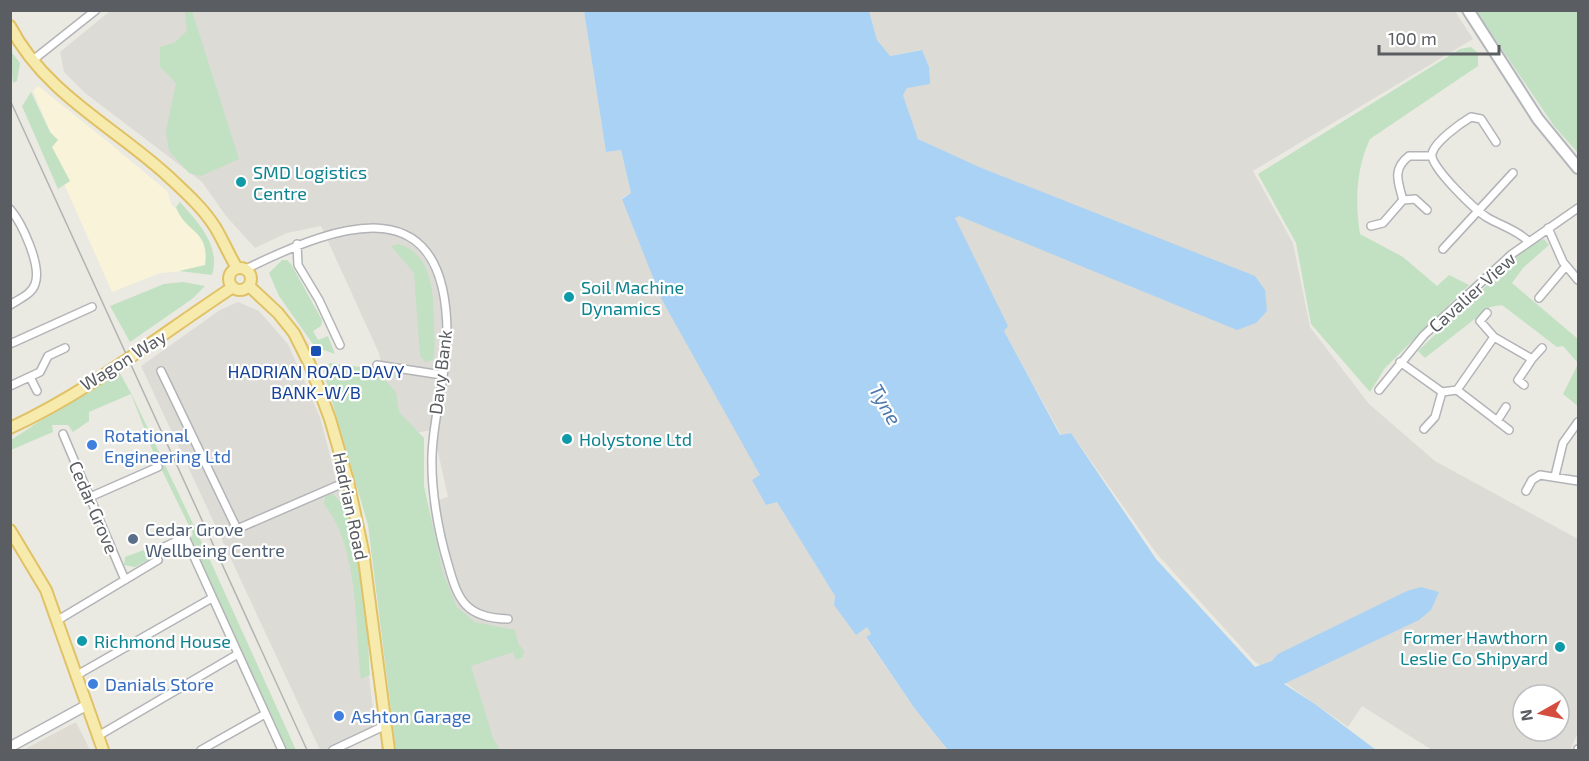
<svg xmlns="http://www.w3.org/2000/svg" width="1589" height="761" viewBox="0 0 1589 761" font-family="'Exo 2',sans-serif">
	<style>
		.commercial { fill: #f9f3d9 }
		.industrial { fill: #dddbd6; fill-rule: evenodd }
		.education { fill: #dedbd3 }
		.green { fill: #c1e1c2 }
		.water { fill: #a9d2f5 }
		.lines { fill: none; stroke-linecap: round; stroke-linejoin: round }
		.minor-casing { stroke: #b3b4b8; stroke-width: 10 }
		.tertiary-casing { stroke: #b3b4b8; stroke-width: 12 }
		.secondary-casing { stroke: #b4b6bb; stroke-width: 14 }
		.primary-casing { stroke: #e1c166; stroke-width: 14 }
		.minor { stroke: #fff; stroke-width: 7 }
		.tertiary { stroke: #fff; stroke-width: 9 }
		.secondary { stroke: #fff; stroke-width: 10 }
		.primary { stroke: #f6ebad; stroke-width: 10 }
		.tram { stroke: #b2b3b3; stroke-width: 1.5 }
		.culture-dot { fill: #0f9aa8; stroke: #fff; stroke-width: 2 }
		.transit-dot { fill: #1a4fb4; stroke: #fff; stroke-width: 2 }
		.shop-dot { fill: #3f7fe0; stroke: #fff; stroke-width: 2 }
		.service-dot { fill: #5c6f8a; stroke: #fff; stroke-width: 2 }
		.labels { text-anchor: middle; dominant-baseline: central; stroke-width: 4.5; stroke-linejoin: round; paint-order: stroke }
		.culture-label { font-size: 18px; fill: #0d838f; stroke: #fff; text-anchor: start }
		.street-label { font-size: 18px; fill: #5a5d61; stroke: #fff }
		.transit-label { font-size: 18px; fill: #164399; stroke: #fff }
		.shop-label { font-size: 18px; fill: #366cbe; stroke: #fff; text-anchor: start }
		.service-label { font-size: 18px; fill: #4e5e75; stroke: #fff; text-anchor: start }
		.water-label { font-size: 20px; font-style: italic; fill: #4c79ad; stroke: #fff }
	</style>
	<rect width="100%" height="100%" fill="#ebeae2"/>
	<!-- commercial -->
	<path class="commercial" d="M38 86 107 141 168 192 171 204 205 241 210 269 160 273 112 292 50 152 53 138 33 91Z"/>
	<!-- industrial -->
	<path class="industrial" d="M110 11H584L606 152 621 150 631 193 622 198 760 475 766 505 777 501 835 596 834 605 867 627 871 634 866 638 915 709 948 750H477L461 718 429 503 448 497 433 430 397 436 379 353 321 226 287 233 255 248 226 216 202 182 85 93 64 72 60 52Z
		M869 11H1455L1473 39 1253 171 1293 243 1310 327 1369 404 1435 461 1578 539V733L1570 750H1432L1362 706 1348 727 1254 661 1157 554 1071 433 1061 435 1004 331 955 218 978 167 918 139 903 95 921 50 889 56 877 40ZM1523 695H1559V731H1523Z
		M238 302 259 311 288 344 320 417 353 543 376 734 345 750H320L141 366 220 310Z"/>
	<!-- education -->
	<path class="education" d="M76 722 90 750H23Z"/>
	<!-- green -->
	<path class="green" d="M185 11H192L239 159 201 176 189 173 169 151 166 131 176 83 160 67V47L174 43 187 31Z
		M1476 11H1578V153L1554 126Z
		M1471 47 1478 53V66L1370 139C1356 169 1355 202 1360 234L1403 257 1437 286 1449 275 1469 285 1385 368 1370 392 1311 324 1296 243 1258 174 1460 49Z
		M10 50 20 63 17 81 13 83Z
		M31 92 50 132 58 140 52 147 70 181 58 189 22 106Z
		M180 202C198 222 221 246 212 275L179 271 205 265C210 229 185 233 176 207Z
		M1544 239 1549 245 1523 268 1512 283 1578 339V363L1563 346 1557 347 1502 305 1490 307 1425 358 1418 351 1531 243Z
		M399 244C433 255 433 293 434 323 434 335 436 349 433 360L425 362 420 356 414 273 391 246Z
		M282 260H287L291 264 322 320 321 326 313 331 318 340 328 336 335 354 315 347 279 296 269 273Z
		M183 282 205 286 192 299 130 342 110 306 164 284Z
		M330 363 375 369 396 392 399 412 424 438V486L443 573 457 607 475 622 515 630 518 643 524 651 523 657 516 660 513 652 471 666 493 738 500 750H396L368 525 323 370Z
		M1578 364V406L1563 394Z
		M118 370 131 393 204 547 296 750H284L190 539 193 534 154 454 131 394 89 412V421L73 432 68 425H52L53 432 11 450V440Z
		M333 494C337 499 343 503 346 508 365 538 368 638 370 675L361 679C354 623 360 550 324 504L325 496Z
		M144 550 148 560 135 567 124 565 125 557Z"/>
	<!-- water -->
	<path class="water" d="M584 11H869L877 40 890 56 922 50 929 67 930 84 907 88 903 95 918 139 979 167 1255 276 1265 290 1267 311 1256 323 1237 330 959 216 955 218 1008 326 1004 331 1060 435 1071 433 1156 559 1255 667 1272 661 1278 654 1407 591 1421 587 1439 592 1431 610 1419 620 1284 684 1315 704 1376 750H948L915 709 866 637 871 634 867 627 856 635 834 605 835 596 777 502 766 505 752 480 760 475 662 300 622 199 631 193 621 150 606 152Z"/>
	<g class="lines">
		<defs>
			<path id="minor" d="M33 60 96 10
				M1496 142 1481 119 1471 117C1461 123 1434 142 1432 154 1429 166 1477 212 1488 218 1502 226 1517 230 1528 241
				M1403 200C1398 182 1392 169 1409 156H1432
				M10 209C22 223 42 266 35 284 32 294 19 299 10 305
				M1371 226 1383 223 1403 200 1415 199 1427 210
				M1548 228 1563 262 1578 280
				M297 244 298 265 319 300 340 345
				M1443 249 1513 173
				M246 269C341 222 449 185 447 339 446 378 433 417 432 456 431 490 438 531 448 564 458 601 466 618 508 619
				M1539 298 1566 266
				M1487 313 1480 321 1494 337
				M10 344 92 307
				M1532 359 1542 348
				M1400 362 1442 392 1457 390 1494 337 1532 359 1518 380 1524 385
				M377 365 442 375
				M161 371 237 529 348 481
				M30 377 37 391
				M10 386 40 372 48 356 65 348
				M1379 390 1424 335 1512 254 1578 208
				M1457 390 1509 430
				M1497 421 1506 407
				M1424 429 1435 417 1442 392
				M63 434 125 580
				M1555 476 1563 443 1578 422
				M1526 491 1532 480 1540 475 1578 481
				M90 497 158 467
				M58 620 158 560 154 552 185 537 282 750
				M77 675 212 598
				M98 736 238 654
				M201 750 265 714
				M333 750 384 726
				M1578 750V749"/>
			<path id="tertiary" d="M10 747 87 705"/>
			<path id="secondary" d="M1468 10 1538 119 1578 168"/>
			<path id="primary" d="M10 26C45 94 115 127 169 177 185 192 203 208 215 227 223 240 229 255 237 268
				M229 279a11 11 0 1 1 22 0a11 11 0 1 1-22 0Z
				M249 286 278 313 294 333 310 365 330 419 348 481 363 551 389 750
				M10 428C90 391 160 335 233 287
				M10 530 46 590 103 750"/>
		</defs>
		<!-- minor casing -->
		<use href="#minor" class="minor-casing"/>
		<!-- tertiary casing -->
		<use href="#tertiary" class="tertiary-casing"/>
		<!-- secondary casing -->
		<use href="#secondary" class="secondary-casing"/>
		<!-- primary casing -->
		<use href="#primary" class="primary-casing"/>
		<!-- minor -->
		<use href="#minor" class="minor"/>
		<!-- tertiary -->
		<use href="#tertiary" class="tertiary"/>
		<!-- secondary -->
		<use href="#secondary" class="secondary"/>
		<!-- primary -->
		<use href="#primary" class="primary"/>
		<!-- tram -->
		<path class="tram" d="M10 100 307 750"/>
	</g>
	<!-- markers -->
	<g class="culture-dot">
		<circle cx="241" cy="182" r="6"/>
		<circle cx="569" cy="297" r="6"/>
		<circle cx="567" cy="439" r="6"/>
		<circle cx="82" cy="641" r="6"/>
		<circle cx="1560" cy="647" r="6"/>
	</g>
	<rect class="transit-dot" x="310" y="345" width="12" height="12" rx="3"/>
	<g class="shop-dot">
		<circle cx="92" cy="445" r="6"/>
		<circle cx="93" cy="684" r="6"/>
		<circle cx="339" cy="716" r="6"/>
	</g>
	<circle class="service-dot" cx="133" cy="539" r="6"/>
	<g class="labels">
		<!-- culture labels -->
		<g class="culture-label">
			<text x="253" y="172">SMD Logistics<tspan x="253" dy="21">Centre</tspan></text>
			<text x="581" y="287">Soil Machine<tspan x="581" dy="21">Dynamics</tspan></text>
			<text x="579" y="439">Holystone Ltd</text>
			<text x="1548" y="637" text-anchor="end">Former Hawthorn<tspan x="1548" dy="21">Leslie Co Shipyard</tspan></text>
			<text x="94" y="641">Richmond House</text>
		</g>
		<!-- street labels -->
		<g class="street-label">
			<text transform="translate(1472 292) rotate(-42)">Cavalier View</text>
			<text transform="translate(123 360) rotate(-32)">Wagon Way</text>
			<text transform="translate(440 372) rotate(-83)">Davy Bank</text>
			<text transform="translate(351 506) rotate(78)">Hadrian Road</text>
			<text transform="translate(94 507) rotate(67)">Cedar Grove</text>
		</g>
		<!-- transit labels -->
		<g class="transit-label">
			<text x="316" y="371">HADRIAN ROAD-DAVY<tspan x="316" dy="21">BANK-W/B</tspan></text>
		</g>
		<!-- shop labels -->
		<g class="shop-label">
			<text x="104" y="435">Rotational<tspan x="104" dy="21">Engineering Ltd</tspan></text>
			<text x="105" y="684">Danials Store</text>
			<text x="351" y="716">Ashton Garage</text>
		</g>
		<!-- service labels -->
		<g class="service-label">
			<text x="145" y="529">Cedar Grove<tspan x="145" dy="21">Wellbeing Centre</tspan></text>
		</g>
		<!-- water labels -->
		<g class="water-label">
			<text transform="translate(886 404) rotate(60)">Tyne</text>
		</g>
	</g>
	<!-- border -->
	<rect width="1589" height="761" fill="none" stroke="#5a5d61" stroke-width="24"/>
	<!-- north arrow -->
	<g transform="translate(1541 713) rotate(261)"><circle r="28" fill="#ffffff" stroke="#bdbec0" stroke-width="1.5"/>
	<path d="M0-4.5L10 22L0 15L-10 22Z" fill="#d54d3e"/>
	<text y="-9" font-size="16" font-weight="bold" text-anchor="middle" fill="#5a5d61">N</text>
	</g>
	<!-- scale -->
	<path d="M1379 45v9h120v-9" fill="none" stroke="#5a5d61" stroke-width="3"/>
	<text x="1388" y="45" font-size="18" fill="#5a5d61" stroke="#ffffff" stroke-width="4.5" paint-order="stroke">100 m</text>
</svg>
